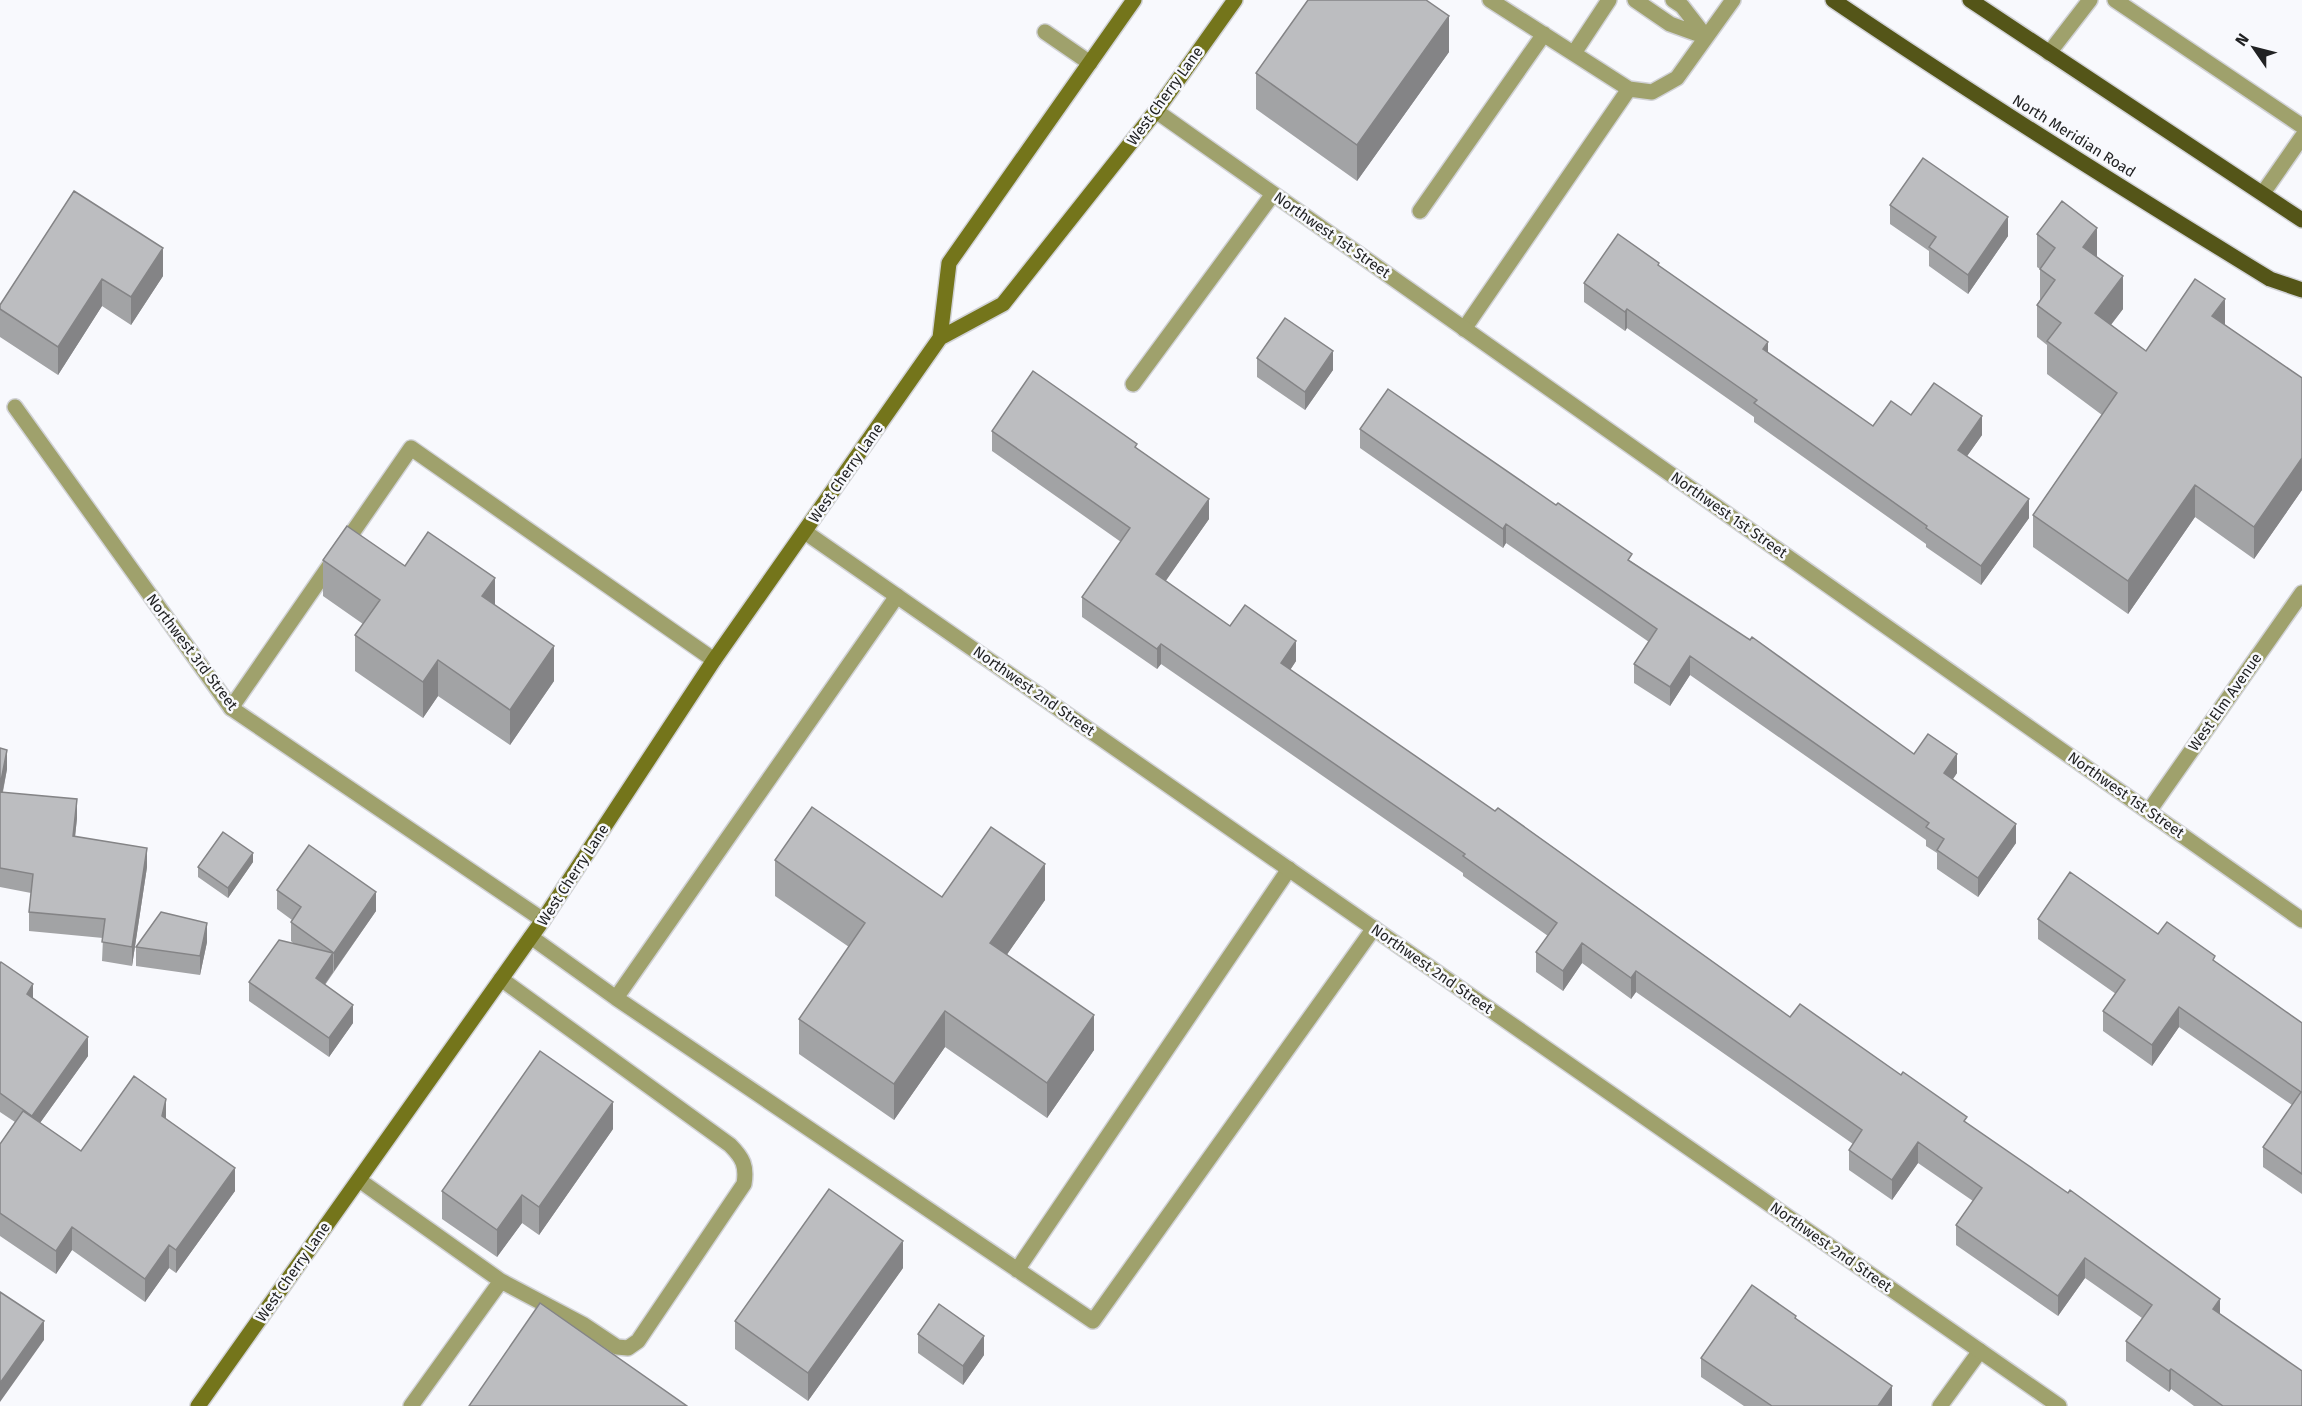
<svg xmlns="http://www.w3.org/2000/svg" width="2302" height="1406" viewBox="0 0 2302 1406" font-family="'Fira Sans',sans-serif">
	<style>
		.lines { fill: none; stroke-linecap: round; stroke-linejoin: round }
		.service-casing { stroke: #d1d2d6; stroke-width: 18 }
		.minor-casing { stroke: #d1d2d6; stroke-width: 18 }
		.secondary-casing { stroke: #d1d2d6; stroke-width: 18 }
		.primary-casing { stroke: #d1d2d6; stroke-width: 18 }
		.service { stroke: #9fa16c; stroke-width: 15 }
		.minor { stroke: #9fa16c; stroke-width: 15 }
		.secondary { stroke: #74751b; stroke-width: 15 }
		.primary { stroke: #545518; stroke-width: 15 }
		.wall { fill: #a2a3a5 }
		.shaded-wall { fill: #848486 }
		.building { fill: #bcbdc0; stroke: #848486; stroke-width: 1.5 }
		.labels { text-anchor: middle; dominant-baseline: central; stroke-width: 5; stroke-linejoin: round; paint-order: stroke }
		.street-label { font-size: 15px; fill: #212223; stroke: #f8f9fd }
	</style>
	<rect width="100%" height="100%" fill="#f8f9fd"/>
	<g class="lines">
		<defs>
			<path id="service" d="M1635 0 1670 24 1706 37 1682 6 1673 0
				M2115 0 2302 126
				M1045 32 1090 63
				M1574 53 1609 0
				M2049 53 2090 0
				M1629 89 1652 92 1677 78 1733 0
				M2263 193 2302 137
				M1420 211 1544 34
				M1464 329 1629 89 1490 0
				M1133 384 1273 194
				M231 708 411 448 714 660
				M531 937 616 998 897 596
				M501 979 730 1145C743 1158 747 1166 744 1184L638 1341 628 1348 617 1347 584 1325 501 1281
				M616 998 1093 1321 1374 928
				M359 1180 501 1281 411 1406
				M1017 1270 1289 869
				M1940 1406 1980 1351"/>
			<path id="minor" d="M1156 111 2302 920
				M15 407 231 708 543 920
				M805 532 2059 1406
				M2149 811 2302 593"/>
			<path id="secondary" d="M940 338 949 263 1134 0
				M198 1406 543 920 714 660 940 338 1003 304 1156 111 1235 0"/>
			<path id="primary" d="M1833 0C1976 97 2123 189 2270 279L2302 290
				M1970 0 2302 220"/>
		</defs>
		<!-- service casing -->
		<use href="#service" class="service-casing"/>
		<!-- minor casing -->
		<use href="#minor" class="minor-casing"/>
		<!-- secondary casing -->
		<use href="#secondary" class="secondary-casing"/>
		<!-- primary casing -->
		<use href="#primary" class="primary-casing"/>
		<!-- service -->
		<use href="#service" class="service"/>
		<!-- minor -->
		<use href="#minor" class="minor"/>
		<!-- secondary -->
		<use href="#secondary" class="secondary"/>
		<!-- primary -->
		<use href="#primary" class="primary"/>
	</g>
	<!-- wall -->
	<path class="wall" d="M1449 52 1357 181 1256 109V73Z
		M74 191 163 276 131 325 102 306 58 375 0 337V305Z
		M1890 205 2008 236 1968 294 1929 266V251L1890 224Z
		M2037 234 2097 258 2123 309 2111 325 2146 351 2225 325 2302 378V490L2254 559 2195 517 2128 614 2033 547V515L2102 415 2047 374V345L2037 337V305L2040 300V269L2037 267Z
		M1659 266 1768 353 1873 426 1911 415 1982 435 1967 456 2029 518 1981 585 1926 547V544L1754 422V417L1627 328 1625 331 1584 302V283Z
		M1257 358 1333 370 1305 410 1257 377Z
		M1360 429 1632 562 1914 754 1957 773 1953 779 2016 843 1978 897 1937 869V853L1926 846V840L1690 675 1670 706 1634 683V664L1649 642 1506 543 1503 548 1360 448Z
		M992 431 1137 448 1209 519 1165 581 1230 626 1296 661 1290 670 1790 1017 1967 1123 2220 1314 2302 1406H2194L2171 1389 2169 1392 2126 1361V1341L2142 1318 2085 1278 2058 1316 1956 1245V1225L1973 1201 1918 1163 1892 1200 1849 1170V1150L1853 1144 1636 992 1631 999 1582 963 1563 991 1536 972V952L1548 936 1463 876V873L1161 664 1157 669 1082 617V597L1121 542 992 451Z
		M323 560 405 566 495 605 554 681 510 745 438 696 423 718 355 671V635L363 624 323 596Z
		M0 748 7 769 3 792 77 818 75 837 147 867 132 966 102 961 103 938 29 931V912L31 893 0 887Z
		M775 860 942 897 1045 900 1007 954 1094 1050 1047 1118 945 1047 894 1120 799 1054V1019L849 947 775 896Z
		M253 862 228 898 198 877V867Z
		M277 890 376 911 325 985 353 1023 329 1057 249 1001V982L294 944 291 941V922L292 920 277 909Z
		M2038 919 2158 934 2215 962 2302 1023V1194L2263 1167V1147L2292 1105 2179 1027 2152 1066 2103 1031V1011L2116 994 2038 939Z
		M207 942 200 975 136 966V947Z
		M0 964 88 1056 40 1123 81 1151 166 1119 235 1191 176 1273 169 1268 145 1302 72 1250 56 1274 0 1236V1144L15 1122 0 1112Z
		M613 1129 539 1235 522 1223 497 1257 442 1219V1191Z
		M903 1268 808 1401 735 1349V1321Z
		M1796 1319 1892 1405V1406H1744L1701 1377V1358Z
		M918 1334 984 1355 963 1385 918 1353Z"/>
	<!-- shaded-wall -->
	<path class="shaded-wall" d="M1449 16V52L1357 181V145Z
		M2008 217V236L1968 294V275Z
		M2097 228V260L2083 247Z
		M163 248V276L131 325V297Z
		M2123 276V309L2095 345V313Z
		M102 279V306L58 375V347Z
		M2225 299V332L2212 316Z
		M1627 309V328L1625 331V312Z
		M1768 342V361L1763 349Z
		M1333 351V370L1305 410V392Z
		M1982 416V435L1958 469V450Z
		M2302 458V490L2254 559V527Z
		M2195 485V517L2128 614V581Z
		M1209 499V519L1156 595V574Z
		M2029 499V518L1981 585V566Z
		M1506 524V543L1503 548V529Z
		M495 578V613L482 596Z
		M1296 641V661L1281 684V663Z
		M1161 644V664L1157 669V649Z
		M554 646V681L510 745V710Z
		M1690 656V675L1670 706V687Z
		M438 660V696L423 718V682Z
		M7 750V769L0 805V786Z
		M1957 754V773L1944 792V773Z
		M77 799V818L73 855V836Z
		M2016 824V843L1978 897V878Z
		M147 848V867L132 966V947Z
		M253 853V862L228 898V888Z
		M1045 864V900L990 979V943Z
		M376 892V911L334 971V953Z
		M207 923V942L200 975V956Z
		M1582 943V963L1563 991V971Z
		M333 953V972L316 997V978Z
		M1636 971V992L1631 999V978Z
		M33 984V1003L27 994Z
		M353 1005V1023L329 1057V1038Z
		M2179 1007V1027L2152 1066V1045Z
		M945 1011V1047L894 1120V1084Z
		M1094 1015V1050L1047 1118V1083Z
		M88 1037V1056L32 1134V1116Z
		M166 1099V1121L162 1116Z
		M613 1102V1129L539 1235V1207Z
		M1918 1142V1163L1892 1200V1180Z
		M235 1168V1191L176 1273V1250Z
		M522 1195V1223L497 1257V1230Z
		M72 1227V1250L56 1274V1251Z
		M903 1241V1268L808 1401V1373Z
		M169 1245V1268L145 1302V1279Z
		M2085 1258V1278L2058 1316V1296Z
		M2220 1299V1319L2213 1309Z
		M44 1321V1340L0 1402V1383Z
		M984 1336V1355L963 1385V1366Z
		M2171 1369V1389L2169 1392V1371Z
		M1892 1386V1406H1878Z"/>
	<!-- building -->
	<path class="building" d="M1308 0H1426L1449 16 1357 145 1256 73Z
		M1923 158 2008 217 1968 275 1929 247 1936 237 1890 205Z
		M74 191 163 248 131 297 102 279 58 347 0 309V305Z
		M2062 201 2097 228 2083 247 2123 276 2095 313 2146 351 2195 279 2225 299 2212 316 2302 378V458L2254 527 2195 485 2128 581 2033 515 2117 393 2047 341 2061 323 2037 305 2055 280 2040 269 2055 248 2037 234Z
		M1618 234 1659 263 1658 265 1768 342 1763 349 1873 426 1891 401 1911 415 1934 383 1982 416 1958 450 2029 499 1981 566 1926 528 1927 526 1754 403 1757 400 1627 309 1625 312 1584 283Z
		M1285 318 1333 351 1305 392 1257 358Z
		M1033 371 1137 444 1135 447 1209 499 1156 574 1230 626 1245 605 1296 641 1281 663 1495 811 1498 808 1790 1017 1800 1004 1901 1075 1903 1072 1967 1117 1964 1121 2068 1193 2070 1190 2220 1299 2213 1309 2302 1371V1406H2223L2171 1369 2169 1371 2126 1341 2152 1305 2085 1258 2058 1296 1956 1225 1982 1188 1918 1142 1892 1180 1849 1150 1862 1130 1636 971 1631 978 1582 943 1563 971 1536 952 1557 923 1463 856 1465 854 1161 644 1157 649 1082 597 1130 528 992 431Z
		M1388 389 1556 505 1558 503 1632 554 1628 560 1750 640 1752 637 1914 754 1928 734 1957 754 1944 773 2016 824 1978 878 1937 850 1944 839 1926 827 1929 823 1690 656 1670 687 1634 664 1657 629 1506 524 1503 529 1360 429Z
		M347 526 405 566 428 532 495 578 482 596 554 646 510 710 438 660 423 682 355 635 380 600 323 560Z
		M0 748 7 750 0 786Z
		M0 792 77 799 73 836 147 848 132 947 102 942 105 919 29 912 33 874 0 868Z
		M812 807 942 897 991 827 1045 864 990 943 1094 1015 1047 1083 945 1011 894 1084 799 1019 865 923 775 860Z
		M223 832 253 853 228 888 198 867Z
		M309 845 376 892 334 953 291 922 301 907 277 890Z
		M2070 872 2158 934 2167 922 2215 956 2213 960 2302 1023V1174L2263 1147 2301 1092 2179 1007 2152 1045 2103 1011 2125 980 2038 919Z
		M161 912 207 923 200 956 136 947Z
		M279 940 333 953 316 978 353 1005 329 1038 249 982Z
		M1 962 33 984 27 994 88 1037 32 1116 0 1093V964Z
		M540 1051 613 1102 539 1207 522 1195 497 1230 442 1191Z
		M134 1076 166 1099 162 1116 235 1168 176 1250 169 1245 145 1279 72 1227 56 1251 0 1213V1144L23 1111 81 1151Z
		M829 1189 903 1241 808 1373 735 1321Z
		M1752 1285 1796 1316 1795 1318 1892 1386 1878 1406H1772L1701 1358Z
		M0 1292 44 1321 0 1383Z
		M540 1303 687 1406H469Z
		M939 1304 984 1336 963 1366 918 1334Z"/>
	<g class="labels">
		<!-- street labels -->
		<g class="street-label">
			<text transform="translate(1165 96) rotate(-54)">West Cherry Lane</text>
			<text transform="translate(2074 136) rotate(32)">North Meridian Road</text>
			<text transform="translate(1332 235) rotate(35)">Northwest 1st Street</text>
			<text transform="translate(846 473) rotate(-55)">West Cherry Lane</text>
			<text transform="translate(1729 515) rotate(35)">Northwest 1st Street</text>
			<text transform="translate(192 652) rotate(53)">Northwest 3rd Street</text>
			<text transform="translate(1034 691) rotate(35)">Northwest 2nd Street</text>
			<text transform="translate(2225 702) rotate(-55)">West Elm Avenue</text>
			<text transform="translate(2126 795) rotate(35)">Northwest 1st Street</text>
			<text transform="translate(573 875) rotate(-57)">West Cherry Lane</text>
			<text transform="translate(1432 969) rotate(35)">Northwest 2nd Street</text>
			<text transform="translate(1831 1247) rotate(35)">Northwest 2nd Street</text>
			<text transform="translate(293 1272) rotate(-55)">West Cherry Lane</text>
		</g>
	</g>
	<!-- north arrow -->
	<g transform="translate(2254 48) rotate(305)" stroke="#f8f9fd" stroke-width="4.5" paint-order="stroke">
	<path d="M0-4.5L10 22L0 15L-10 22Z" fill="#212223"/>
	<text y="-9" font-size="16" font-weight="bold" text-anchor="middle" fill="#212223">N</text>
	</g>
</svg>
